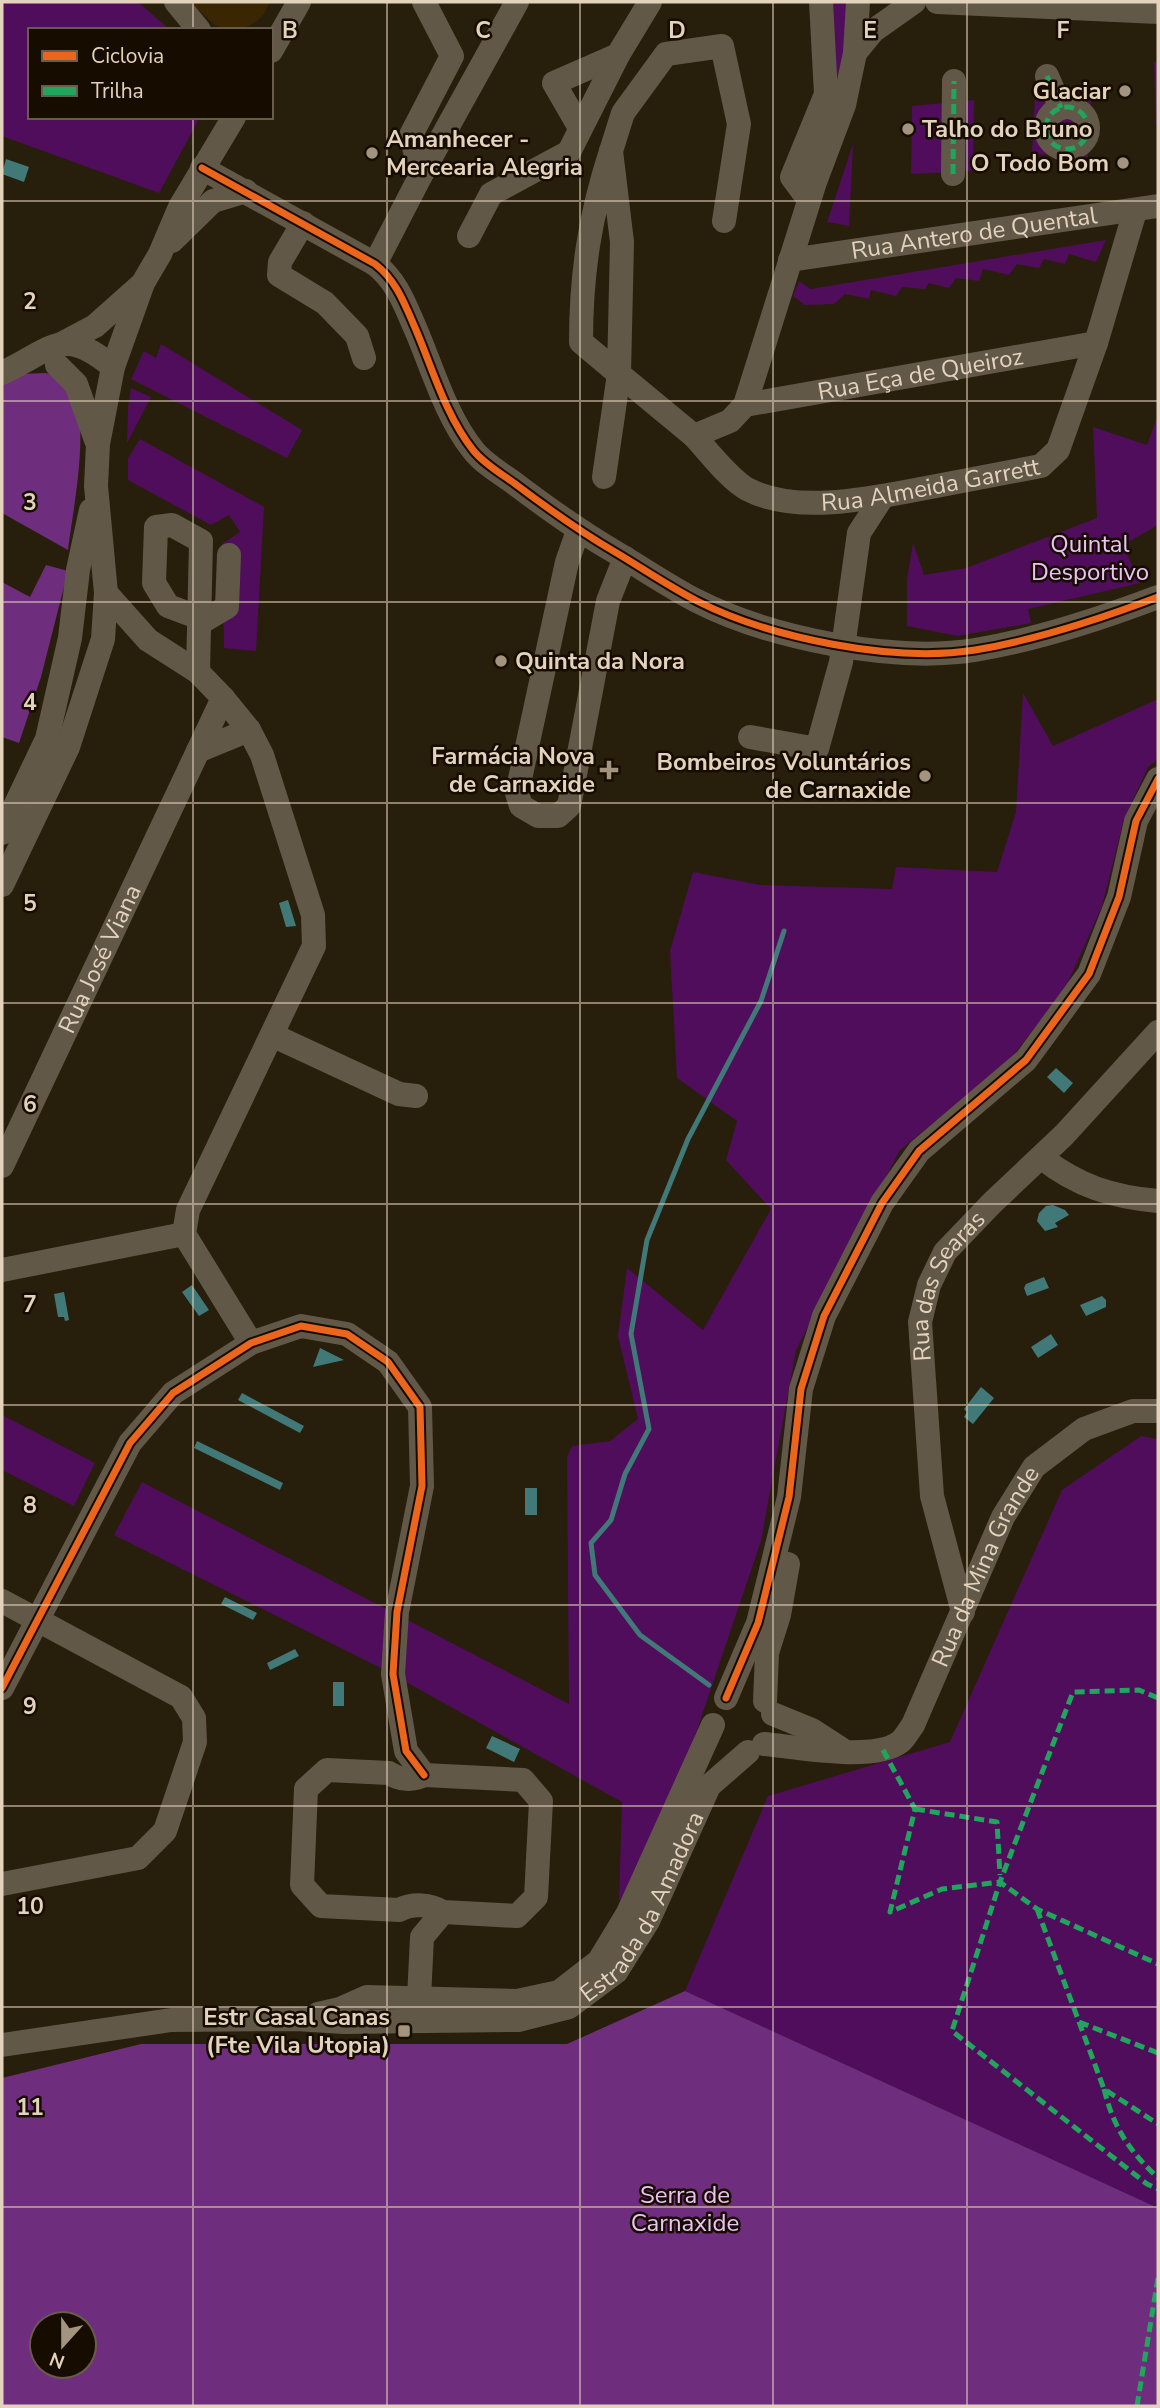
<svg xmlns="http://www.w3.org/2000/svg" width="1160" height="2408" viewBox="0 0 1160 2408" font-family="'Nunito Sans',sans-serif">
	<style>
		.built { fill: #3a2602 }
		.green { fill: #500d5c }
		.forest { fill: #6f2d7d; fill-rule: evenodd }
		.water { fill: #417979 }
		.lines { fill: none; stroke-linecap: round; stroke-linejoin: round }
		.stream { stroke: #417979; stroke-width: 5 }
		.minor { stroke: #625848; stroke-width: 24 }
		.quiet { stroke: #20a55d; stroke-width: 5; stroke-dasharray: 10 5; stroke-linecap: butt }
		.cycleway-casing { stroke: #170c00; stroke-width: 11 }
		.cycleway { stroke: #eb651d; stroke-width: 7 }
		.grid { fill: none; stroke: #e3d3bc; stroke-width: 2; stroke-opacity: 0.55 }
		.poi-dot { fill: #a2947e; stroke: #170c00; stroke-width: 2.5 }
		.labels { text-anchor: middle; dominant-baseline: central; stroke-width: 5; stroke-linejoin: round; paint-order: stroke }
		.poi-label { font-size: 24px; font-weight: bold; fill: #e3d3bc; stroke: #170c00; text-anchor: end }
		.street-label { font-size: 24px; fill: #e3d3bc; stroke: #170c00 }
		.park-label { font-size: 24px; fill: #e8c3f3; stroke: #170c00 }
		.grid-label { font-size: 23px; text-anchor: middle; font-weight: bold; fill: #e3d3bc; stroke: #170c00; stroke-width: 5; stroke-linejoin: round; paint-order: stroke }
	</style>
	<rect width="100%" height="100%" fill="#281e0c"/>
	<!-- built -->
	<path class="built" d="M190 2H270L264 14 256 22 240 30H226L215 25Z"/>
	<!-- green -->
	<path class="green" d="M2 2H138L170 30H30V117H200L159 193 2 136Z
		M830 2H848L845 66 834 89Z
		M1154 62 1158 63V126L1156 125Z
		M1035 96 1091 100 1088 157 1032 154Z
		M974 100 973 171 911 174 912 106Z
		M853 144 849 226 827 222Z
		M1106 240 1096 262 1069 254 1065 264 1044 259 1039 268 1017 264 1009 275 983 269 979 281 956 278 949 288 929 283 925 289 902 287 896 296 871 290 869 299 845 294 834 304 805 305 793 296 799 281 811 289Z
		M161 344 302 430 287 458 131 379 144 351 156 358Z
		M131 388 151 397 127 443 128 408Z
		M1158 415V525L1123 545 1140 583 1028 609 1031 623 958 636 907 626V579L913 543 924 575 966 568 1097 518 1093 427 1147 445Z
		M140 439 264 507 256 651 224 648 222 544 240 532 229 515 211 525 128 480V458Z
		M1023 693 1053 746 1158 699V759L1148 767 1124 819 1102 906 1066 987 1009 1061 900 1150 796 1350 761 1541 685 1765 623 1902 619 1900 622 1802 379 1667 114 1535 142 1482 569 1704 567 1457 572 1446 610 1441 638 1419 618 1336 627 1268 703 1330 771 1209 726 1160 737 1121 677 1078 670 951 693 872 760 885 892 889 896 867 997 872 1016 812Z
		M2 1415 95 1463 74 1506 2 1470Z
		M1141 1436 1158 1439V2208L685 1991 768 1796 950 1742 1062 1490Z"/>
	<!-- forest -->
	<path class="forest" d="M46 373C52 375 61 377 66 381 95 407 72 514 68 550L2 513V382L19 374Z
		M46 565 68 571 41 677 19 743 2 737V582L30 597Z
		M685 1991 1158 2208V2406H2V2078L141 2044H567ZM42 2324H84V2366H42Z"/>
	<!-- water -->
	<path class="water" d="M6 159 29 167 24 182 2 174Z
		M288 900 296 926 286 927 279 903Z
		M1056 1068 1073 1083 1064 1093 1047 1077Z
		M1053 1205 1065 1210 1069 1215 1055 1223 1058 1227 1045 1231 1037 1221 1039 1213 1046 1206Z
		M1044 1277 1049 1288 1027 1296 1024 1288 1026 1284Z
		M192 1285 209 1310 199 1316 182 1292Z
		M64 1292 69 1320 65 1321 64 1317H58L54 1294Z
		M1102 1296 1106 1300V1307L1086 1316 1080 1305Z
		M1051 1334 1058 1345 1038 1358 1031 1347Z
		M320 1348 344 1360 313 1367Z
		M981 1387 994 1398 973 1424 964 1417 967 1412 964 1409Z
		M242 1393 304 1426 300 1433 238 1400Z
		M197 1441 283 1483 280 1490 194 1448Z
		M525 1488H537V1515H525Z
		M225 1597 257 1613 253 1620 221 1604Z
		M295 1649 299 1656 270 1670 267 1663Z
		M333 1682H344V1706H333Z
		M492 1736 520 1749 514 1762 486 1748Z"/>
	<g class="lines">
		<!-- stream -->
		<path class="stream" d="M709 1685 640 1635 595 1575 591 1543 611 1520 625 1474 649 1429 631 1334 647 1240 688 1139 761 1001 784 931"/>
		<!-- minor -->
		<g class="minor">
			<path d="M176 2 199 30"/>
			<path d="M937 2 1158 12"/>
			<path d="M271 51 299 2"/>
			<path d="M855 53 873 31 914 2"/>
			<path d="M1047 76 1061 108"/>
			<circle cx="1067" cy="128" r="21"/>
			<path d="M580 128 554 83 618 55"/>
			<path d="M611 151 622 242 619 374 581 342C581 273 590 216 611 151Z"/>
			<path d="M611 151 623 113 666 54 722 46 739 124 724 221"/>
			<path d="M202 168 375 264C397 281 405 305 416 330 433 370 446 416 473 450 483 463 500 473 514 483 547 508 579 531 615 552 642 568 668 586 697 601 770 638 893 663 975 650 1036 640 1100 619 1158 597"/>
			<path d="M953 174 954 81"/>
			<path d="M421 175 411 135 452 56 424 2"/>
			<path d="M809 200 792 177 826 94 821 2"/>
			<path d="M303 223 280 262 279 275 325 303 357 336 364 358"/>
			<path d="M469 236 491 194 569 152 618 55 650 2"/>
			<path d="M172 241 213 201 246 191"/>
			<path id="s1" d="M790 260 1158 206"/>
			<path d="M375 264 421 175 517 2"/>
			<path d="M61 344 95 326 140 286"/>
			<path d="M57 365 76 384 96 440"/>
			<path d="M2 373C53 349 62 325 113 367"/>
			<path d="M619 374 694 436 730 421 745 405 815 182 844 105 855 53 858 2"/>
			<path id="s2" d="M745 405 1096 343"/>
			<path id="s3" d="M694 436C709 452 729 479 747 489 798 516 877 497 931 487 968 480 1005 473 1041 466L1058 450 1096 343 1135 211"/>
			<path d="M604 477 619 374"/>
			<path d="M578 531 567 562 517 793 521 806 538 816H558L569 806 608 601 625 558"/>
			<path d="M106 593 148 640 198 672 223 698 249 730 262 755 313 915 314 946 188 1210 184 1234 251 1343"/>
			<path d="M200 623 227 607 229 555"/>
			<path d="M198 672 201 541 172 525 156 527 154 583 168 606 200 618"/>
			<path d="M750 737 817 749 841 662 859 533 883 496"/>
			<path d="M198 751 249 730"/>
			<path d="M2 833 47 739 70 638 78 570 91 510"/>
			<path d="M2 885 68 747 103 639 106 593 96 486 98 444 113 367 143 283 160 254 180 207 234 117"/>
			<path d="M272 1035 399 1094 416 1096"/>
			<path d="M1042 1158C1078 1186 1112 1197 1158 1201"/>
			<path id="s4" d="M2 1166 223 698"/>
			<path d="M2 1270 184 1234"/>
			<path d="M2 1601 181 1697 194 1718 195 1742 165 1831 138 1858 2 1884"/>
			<path id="s5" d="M963 1612 932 1496 920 1322 929 1285 945 1252 992 1203 1064 1135 1158 1032"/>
			<path d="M2 1688 130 1443 173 1393 251 1343 301 1326 347 1334 388 1362 420 1407 422 1486 397 1612 393 1674 406 1751 424 1775"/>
			<path d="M726 1698 758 1623 789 1497 801 1389 824 1316 882 1203 919 1151 1026 1060 1089 974 1119 897 1136 821 1158 779"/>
			<path d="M765 1701 767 1653 779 1615 788 1564"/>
			<path d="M773 1714 812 1730 843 1750"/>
			<path id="s6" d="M764 1744C796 1747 874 1762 900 1742 905 1738 909 1730 913 1725L1003 1517 1034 1467 1084 1429 1133 1411H1158"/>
			<path d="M327 1770 389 1773C399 1780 413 1781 424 1775L523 1780 541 1801 536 1897 517 1916 443 1912C430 1904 413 1903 399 1910L321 1906 302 1885 306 1789Z"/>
			<path d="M408 2011 419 1998 422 1937 443 1912"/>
			<path d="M318 2014 340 2009 367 1997 517 2001 559 1992 599 1961 628 1913 713 1725"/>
			<path id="s7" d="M2 2045 171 2020 296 2019 344 2022 518 2020 569 2007 616 1972 648 1921 709 1786 748 1752"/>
		</g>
		<!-- quiet -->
		<path class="quiet" d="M1047 76 1061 108
			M1046 128a21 21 0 1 1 42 0a21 21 0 1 1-42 0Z
			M953 174 954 81
			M1158 1698 1139 1690 1073 1692 1000 1882 952 2031 1147 2184 1158 2189
			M883 1750 915 1809 890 1912 942 1889 1000 1882 1037 1909 1158 1964
			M915 1809 997 1822 1000 1875
			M1037 1909 1104 2089 1158 2124
			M1079 2022 1158 2053
			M1104 2089C1114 2129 1129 2150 1158 2178
			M1137 2406 1158 2278"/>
		<defs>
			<path id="cycleway" d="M202 168 375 264C397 281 405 305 416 330 433 370 446 416 473 450 483 463 500 473 514 483 547 508 579 531 615 552 642 568 668 586 697 601 770 638 893 663 975 650 1036 640 1100 619 1158 597
				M2 1688 130 1443 173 1393 251 1343 301 1326 347 1334 388 1362 420 1407 422 1486 397 1612 393 1674 406 1751 424 1775
				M726 1698 758 1623 789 1497 801 1389 824 1316 882 1203 919 1151 1026 1060 1089 974 1119 897 1136 821 1158 779"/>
		</defs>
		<!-- cycleway casing -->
		<use href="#cycleway" class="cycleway-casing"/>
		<!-- cycleway -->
		<use href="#cycleway" class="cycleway"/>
	</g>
	<!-- grid -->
	<path class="grid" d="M193 2V30M387 2V2406M580 2V2406M773 2V2406M967 2V2406M193 117V2406M2 201H1158M2 401H1158M2 602H1158M2 803H1158M2 1003H1158M2 1204H1158M2 1405H1158M2 1605H1158M2 1806H1158M2 2007H1158M2 2207H1158"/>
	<!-- markers -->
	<g class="poi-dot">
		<circle cx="1125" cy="91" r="7"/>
		<circle cx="908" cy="129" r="7"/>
		<circle cx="372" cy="153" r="7"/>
		<circle cx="1123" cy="163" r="7"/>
		<circle cx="501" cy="661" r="7"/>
		<path d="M605.5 759.5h7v7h7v7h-7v7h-7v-7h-7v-7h7z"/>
		<circle cx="925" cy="776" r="7"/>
		<rect x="397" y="2024" width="14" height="14" rx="3.5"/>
	</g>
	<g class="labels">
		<!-- poi labels -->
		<g class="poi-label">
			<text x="1111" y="91">Glaciar</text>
			<text x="922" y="129" text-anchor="start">Talho do Bruno</text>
			<text x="386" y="139" text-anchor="start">Amanhecer -<tspan x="386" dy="28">Mercearia Alegria</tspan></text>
			<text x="1109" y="163">O Todo Bom</text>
			<text x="515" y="661" text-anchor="start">Quinta da Nora</text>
			<text x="595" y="756">Farmácia Nova<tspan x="595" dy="28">de Carnaxide</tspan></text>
			<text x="911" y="762">Bombeiros Voluntários<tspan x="911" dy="28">de Carnaxide</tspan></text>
			<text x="390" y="2017">Estr Casal Canas<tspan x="390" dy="28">(Fte Vila Utopia)</tspan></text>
		</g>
		<!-- street labels -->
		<g class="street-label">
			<text stroke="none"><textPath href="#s1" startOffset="186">Rua Antero de Quental</textPath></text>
			<text stroke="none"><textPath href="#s2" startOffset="178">Rua Eça de Queiroz</textPath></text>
			<text stroke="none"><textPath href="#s3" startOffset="262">Rua Almeida Garrett</textPath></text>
			<text stroke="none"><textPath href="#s4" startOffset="229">Rua José Viana</textPath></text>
			<text stroke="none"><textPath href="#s5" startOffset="338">Rua das Searas</textPath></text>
			<text stroke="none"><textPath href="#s6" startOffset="334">Rua da Mina Grande</textPath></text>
			<text stroke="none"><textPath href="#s7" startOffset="698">Estrada da Amadora</textPath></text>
		</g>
		<!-- park labels -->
		<g class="park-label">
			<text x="1090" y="544">Quintal<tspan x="1090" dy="28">Desportivo</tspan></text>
			<text x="685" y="2195">Serra de<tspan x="685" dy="28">Carnaxide</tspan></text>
		</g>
	</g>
	<g class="grid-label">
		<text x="290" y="38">B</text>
		<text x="483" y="38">C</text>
		<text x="677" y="38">D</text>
		<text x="870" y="38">E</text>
		<text x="1063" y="38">F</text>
		<text x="30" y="309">2</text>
		<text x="30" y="510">3</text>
		<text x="30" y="710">4</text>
		<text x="30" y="911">5</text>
		<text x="30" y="1112">6</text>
		<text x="30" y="1312">7</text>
		<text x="30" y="1513">8</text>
		<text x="30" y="1714">9</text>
		<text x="30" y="1914">10</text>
		<text x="30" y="2115">11</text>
	</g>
	<!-- border -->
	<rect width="1160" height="2408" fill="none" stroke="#e3d3bc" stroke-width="7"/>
	<!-- legend -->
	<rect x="28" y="28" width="245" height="91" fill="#170c00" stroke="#695c4b" stroke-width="2"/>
	<rect x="42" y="51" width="35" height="10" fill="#eb651d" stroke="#695c4b" stroke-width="2"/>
	<text x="91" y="63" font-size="21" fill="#e3d3bc">Ciclovia</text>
	<rect x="42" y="86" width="35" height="10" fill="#20a55d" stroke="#695c4b" stroke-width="2"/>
	<text x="91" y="98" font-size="21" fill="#e3d3bc">Trilha</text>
	<!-- north arrow -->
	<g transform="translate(63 2345) rotate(201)"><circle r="33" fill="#170c00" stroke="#695c4b" stroke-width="2"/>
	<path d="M0-5L12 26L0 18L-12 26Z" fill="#a2947e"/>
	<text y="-10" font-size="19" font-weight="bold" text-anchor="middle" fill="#e3d3bc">N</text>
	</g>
</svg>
